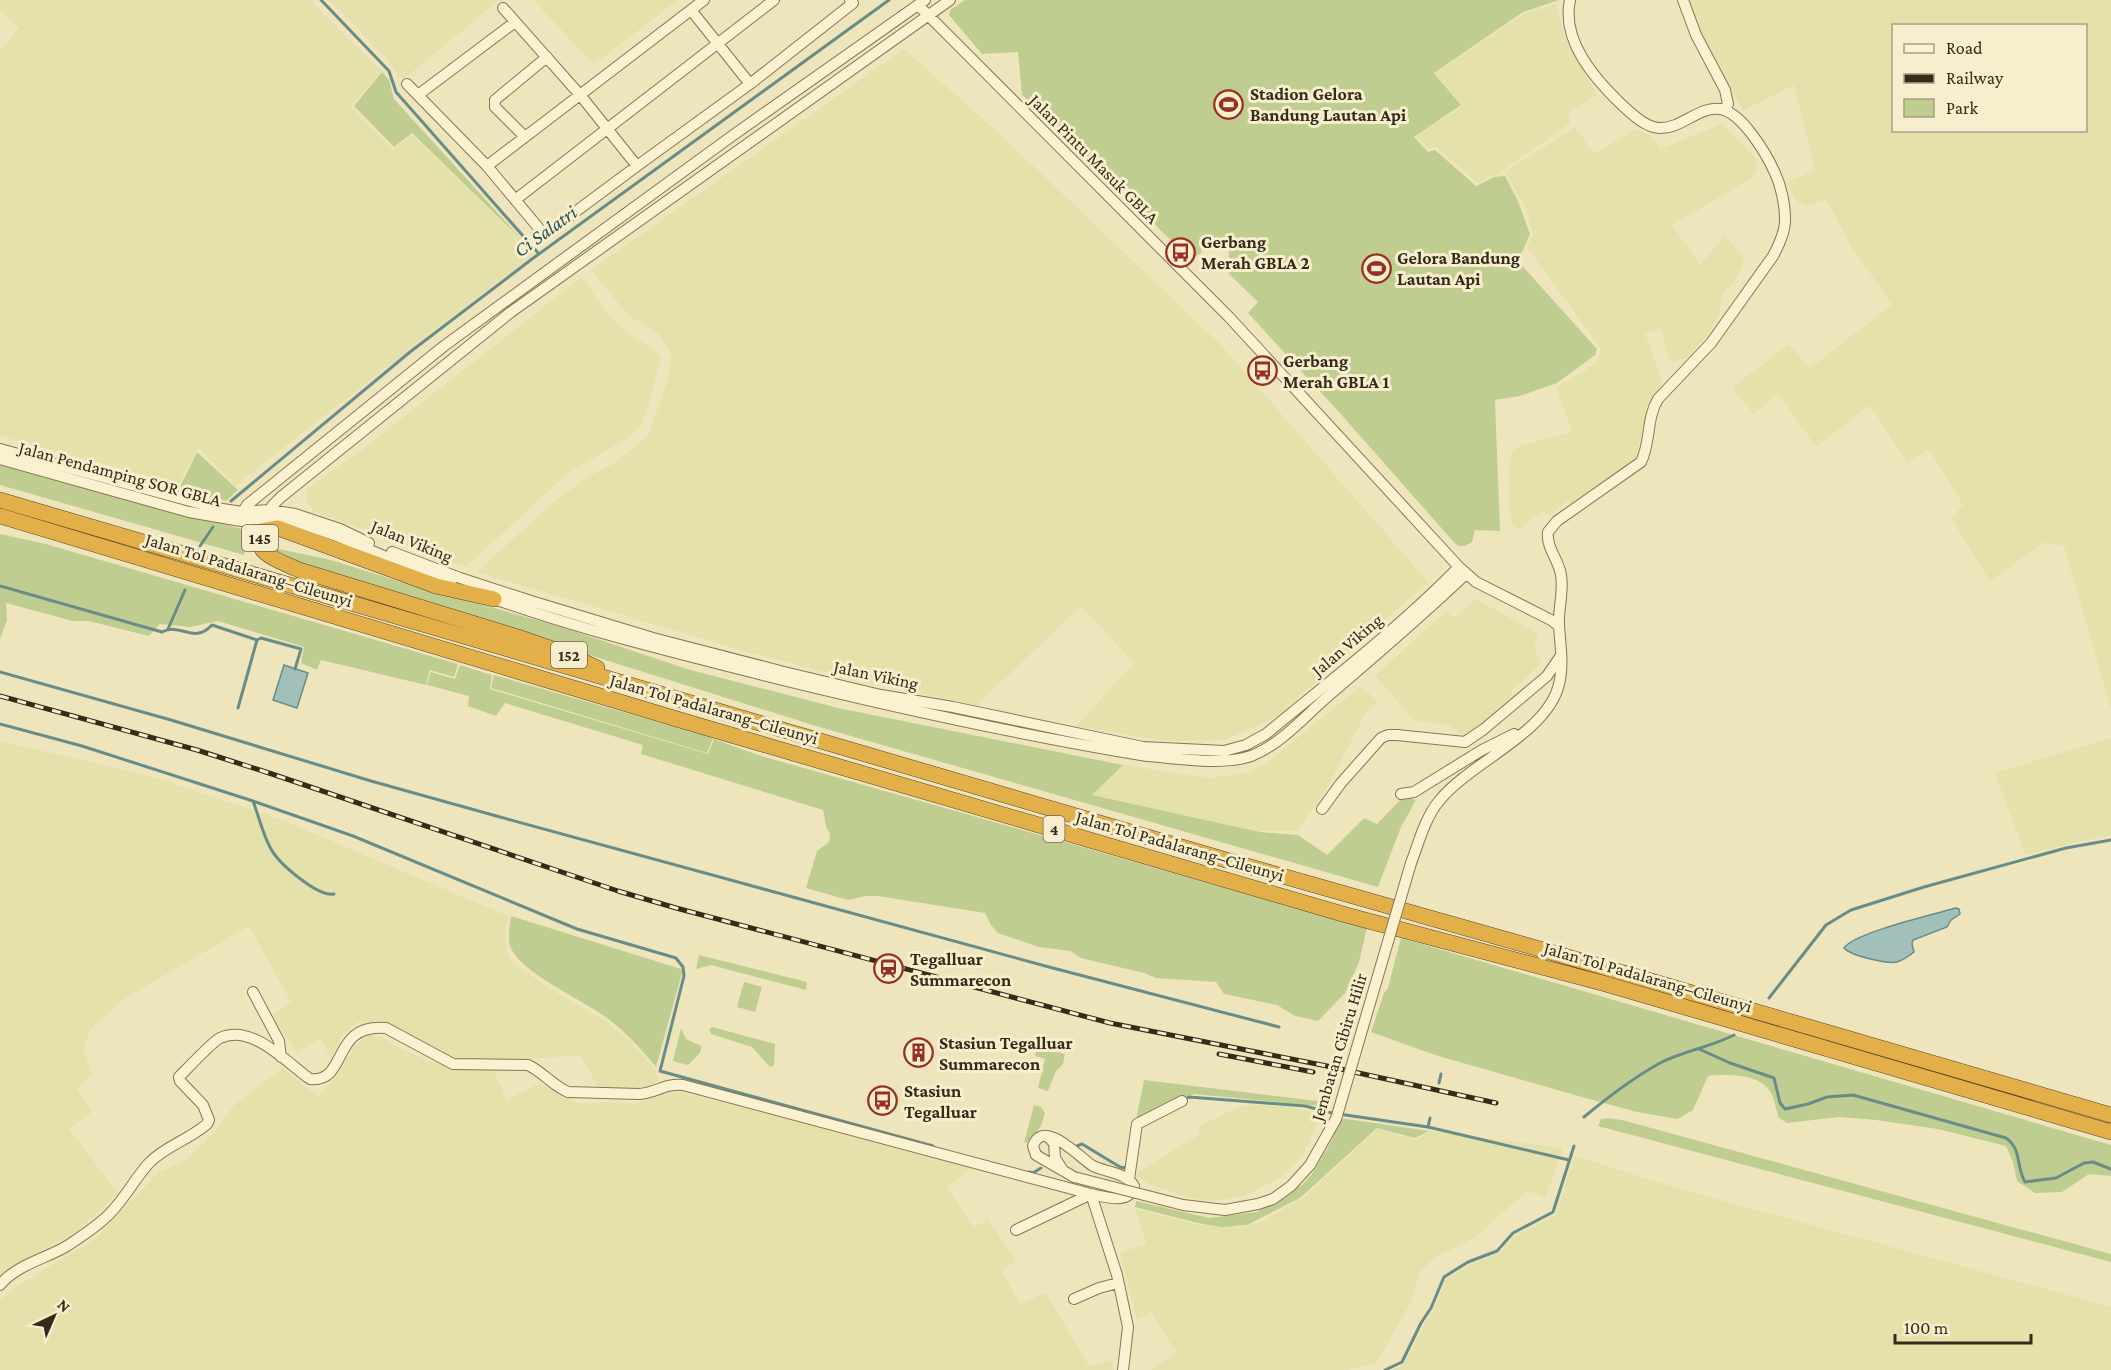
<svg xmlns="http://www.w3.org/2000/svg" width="2111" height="1370" viewBox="0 0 2111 1370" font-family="'Crimson Pro',serif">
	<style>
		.farmland { fill: #e4e1aa; fill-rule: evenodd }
		.green { fill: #c0cd91 }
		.water { fill: #a1c0ba; stroke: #688d88; stroke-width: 1.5 }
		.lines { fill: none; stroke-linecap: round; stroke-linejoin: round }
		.stream { stroke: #688d88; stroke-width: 3 }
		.minor-casing { stroke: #877556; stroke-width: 12 }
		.highway-casing { stroke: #54422b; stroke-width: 16 }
		.minor { stroke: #faf1d0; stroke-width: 10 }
		.highway { stroke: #e2af49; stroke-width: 15 }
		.rail-casing { stroke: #362b1b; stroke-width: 5 }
		.rail { stroke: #f6eecc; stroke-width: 3; stroke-dasharray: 9; stroke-linecap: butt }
		.minor-bridge-casing { stroke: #877556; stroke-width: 12; stroke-linecap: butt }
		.minor-bridge { stroke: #faf1d0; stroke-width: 10 }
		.labels { text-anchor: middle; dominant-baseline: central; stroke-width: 6; stroke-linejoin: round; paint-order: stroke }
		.shield { fill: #f6eecc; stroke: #706650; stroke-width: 1.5 }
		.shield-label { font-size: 16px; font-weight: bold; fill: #362b1b }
		.poi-label { font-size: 18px; font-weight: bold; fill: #362b1b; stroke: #f6eecc; text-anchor: start }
		.street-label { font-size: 18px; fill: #362b1b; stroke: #f6eecc }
		.water-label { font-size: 20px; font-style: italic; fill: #2a5456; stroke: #f6eecc }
	</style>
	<rect width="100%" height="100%" fill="#efe5bd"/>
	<!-- farmland -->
	<path class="farmland" d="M0 0H310L381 71 351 107 393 150 412 135 535 254 443 323 236 485 198 448 179 484 0 436V51L19 28 0 11Z
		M329 0H499L405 78 399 77 388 60Z
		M533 0H678L594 64Z
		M1688 0H2111V709L2064 546 2045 542 1990 581 1951 518 1963 505 1929 449 1907 463 1870 405 1816 447 1778 393 1754 414 1732 388 1789 344 1810 368 1892 305 1850 244 1826 199 1807 206 1798 202 1786 183 1815 170 1794 85 1743 111 1700 32ZM1894 26H2086V130H1894Z
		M1556 4 1565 38 1597 95 1568 113 1571 123 1519 158 1499 174 1490 176 1478 183 1436 147 1429 149 1416 136 1463 106 1435 73 1524 14Z
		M904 49 1003 137 1221 345 1428 582 1276 717 1224 740 1163 741 1076 726 1134 663 1081 606 977 705 863 682 751 653 477 572 556 500 589 476 613 464 648 436 669 377 671 353 658 333 629 316 591 270Z
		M1722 124 1755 158 1757 168 1752 178 1672 225 1700 265 1725 236 1741 254 1744 263 1733 284 1723 292 1719 315 1706 337 1687 358 1671 363 1660 329 1645 333 1662 381 1659 390 1648 403 1636 459 1629 466 1572 506 1568 500 1553 513 1548 514 1543 512 1534 517 1523 528H1516L1512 523 1510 512 1509 463 1512 453 1517 447 1572 432 1556 387 1594 365 1599 357 1601 349 1527 247 1533 235 1527 211 1505 172 1575 127 1594 154 1636 129 1650 135 1660 149Z
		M582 277 608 315 630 335 653 349 661 358 649 404 641 426 628 438 568 473 466 567 313 511 306 500V492L313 484 359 452Z
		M1476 599 1538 633 1534 648 1541 664 1511 691 1513 695 1472 733 1464 736 1451 726 1414 720 1375 676 1446 611 1454 618Z
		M1361 686 1378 702 1366 712 1326 790 1297 831H1256L1091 795 1123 765 1209 778 1247 773 1268 762Z
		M2111 738V835L2025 854 1995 773Z
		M0 741 155 777 285 821 508 916 505 931 506 950 514 964 557 993 604 1020 628 1039 656 1071 659 1080 644 1090 599 1088 580 1055 516 1060H475L454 1058 430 1049 404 1032 382 1021 358 1022 341 1036 331 1059 321 1038 297 1053 272 1016 291 1002 249 926 124 999 91 1029 83 1049 92 1075 77 1089 92 1112 69 1129 118 1193 77 1231 25 1260 0 1277Z
		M368 1035 381 1037 401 1049 432 1062 451 1066 493 1069 507 1100 540 1083 578 1103 607 1102 636 1104 667 1089 976 1165 947 1187 973 1227 988 1220 1016 1260 1002 1272 1020 1304 1046 1293 1089 1366 1112 1360 1114 1370H0V1301L6 1293 95 1239 158 1173 186 1160 213 1134 235 1104 283 1068 296 1080 319 1096 340 1072 355 1046Z
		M1244 1105 1283 1106 1320 1113 1309 1144 1299 1160 1282 1177 1244 1196 1214 1201 1189 1198 1152 1185 1134 1175 1200 1134 1197 1127Z
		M1378 1129 1415 1140 1431 1131 1563 1148 1545 1198 1527 1191 1473 1239 1435 1257 1419 1273 1412 1300 1376 1364 1347 1370H1151L1176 1352 1151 1312 1137 1320 1120 1253 1147 1244 1135 1209 1199 1225 1245 1227 1262 1221 1302 1199Z
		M1575 1156 1680 1189 2111 1307V1370H1392L1404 1364 1424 1325 1434 1310 1446 1279 1469 1265 1499 1254 1515 1236 1555 1215Z"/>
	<!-- green -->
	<path class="green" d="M965 0H1559L1523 12 1434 73 1461 105 1414 137 1428 152 1435 150 1476 186 1494 177 1505 176 1518 201 1530 234 1518 261 1597 349 1595 355 1557 383 1520 396 1495 400 1500 531 1475 530 1472 542 1465 546H1458L1452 540 1338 411 1248 313 1258 302 1229 274V247L1202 246 1201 253 1193 258 1188 257 1022 95 1018 52 982 54 949 15 950 10Z
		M382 72 389 80 394 99 526 244 412 133 394 147 354 106Z
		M197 452 238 490 226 501 180 487Z
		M0 462 249 531 244 555 0 485Z
		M0 534 46 544 458 664 454 677 430 670 426 685 321 660 317 670 301 663 304 647 218 621 190 627 160 624 149 636 89 621H73L6 603 7 620 0 639Z
		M274 548 331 560 398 581 565 628 687 669 838 708 1123 765 1092 795 1260 832 1298 835 1327 855 1364 818 1377 824 1404 796 1416 800 1401 827 1378 887 816 726 290 561 274 552Z
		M460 665 492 675 490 689 708 754 714 739 758 755 1367 928 1359 962 1345 993 1318 1021 1295 1016 1277 1005 1224 994 1216 982 1156 978 1144 973 1081 958 1070 951 1039 947 998 933 991 925 985 913 878 896H865L848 900 806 888 817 851 829 842 830 834 826 826 823 810 641 754 643 745 505 703 496 716 468 706 469 696 427 685 431 672 455 679Z
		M494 675 713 738 707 753 491 688Z
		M511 916 681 969 682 973 656 1067C641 1049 626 1032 607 1018 585 1001 521 973 511 948 507 939 510 926 511 916Z
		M1401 938 2111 1145V1176L2089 1174 2062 1192 2035 1193 2017 1181 2013 1162 2006 1146 1938 1129 1876 1120 1839 1117 1787 1123 1779 1118C1776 1110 1775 1102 1772 1095 1763 1073 1727 1074 1708 1076L1693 1110 1678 1119 1637 1112 1589 1099 1435 1055 1371 1032 1384 993 1388 988Z
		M699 955 807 982 806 990 711 965 696 969Z
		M744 982 762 987 755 1012 737 1007Z
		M712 1027 775 1044 774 1065 771 1067 768 1065 752 1047 711 1034 709 1029Z
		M681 1028 686 1039 701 1046C703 1053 693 1060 688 1065L673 1061Z
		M1037 1047 1065 1054 1063 1064 1056 1071 1048 1091 1038 1088 1045 1059 1035 1056Z
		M1144 1080 1325 1102 1320 1106 1194 1094 1181 1098 1136 1120Z
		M1034 1105 1041 1107 1045 1113 1041 1126 1028 1142 1024 1143Z
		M1340 1118 1429 1131 1415 1138 1377 1128 1300 1198 1247 1225 1222 1227 1202 1224 1135 1207 1136 1201 1209 1218 1257 1212 1302 1185 1312 1174 1332 1140Z
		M1607 1118 1622 1120 2111 1254V1262L1598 1126 1601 1119Z"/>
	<!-- water -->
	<path class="water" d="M284 665 308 673 297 708 273 700Z
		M1956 908 1959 909 1960 914 1951 920 1947 927 1913 940 1912 944 1914 952C1909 956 1903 960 1897 962 1887 964 1851 956 1844 948 1853 933 1935 914 1956 908Z"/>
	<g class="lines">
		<!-- stream -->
		<path class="stream" d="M321 0 389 71 396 92 539 254
			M231 501 410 352 532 259 889 0
			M200 546 213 527
			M0 586 162 632C182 622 193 645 212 625L257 640 238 708
			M168 629 185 590
			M257 640 261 638 301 649 295 669
			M0 672 171 720 371 781 500 817 1049 967 1279 1027
			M0 724 82 746 253 801 353 836 577 929 676 958 683 967 684 976 660 1071 933 1146
			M253 801C259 817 263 835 271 849 279 864 318 897 334 894
			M1769 998 1826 925 1851 910 1924 887 2066 848 2111 840
			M1699 1049 1730 1063 1774 1078 1780 1103 1785 1109 1808 1104 1827 1097 1853 1095 2006 1138C2022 1149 2016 1167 2025 1182L2056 1178 2084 1163 2093 1162 2111 1169
			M1439 1083 1441 1074
			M1185 1099 1189 1097 1305 1106 1332 1113 1428 1127 1569 1160
			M1584 1117C1608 1097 1633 1078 1660 1063 1683 1051 1711 1047 1734 1035
			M1428 1127 1430 1118
			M1077 1146 1082 1144 1120 1167 1125 1168 1128 1164
			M1029 1172 1033 1173 1041 1168
			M1385 1370 1402 1362 1421 1323 1431 1308 1444 1277 1468 1262 1497 1251 1513 1233 1553 1212 1574 1146"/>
		<defs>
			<path id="minor" d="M1683 0 1696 35 1725 90 1728 104 1724 110
				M918 5 1229 317 1459 567 1476 582 1551 620 1559 626
				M503 8 581 96 637 166 750 84 691 10
				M407 84 487 166 542 232 547 233 637 166
				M750 84 853 3 850 0
				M418 95 515 22
				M525 137 495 107V100L547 57
				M487 166 704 0
				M515 200 774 0
				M0 449 216 508 242 512 269 510 295 514 340 529 369 543
				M0 459 189 512 241 521 268 518 298 523 334 535 451 584
				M268 515 272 506 281 497 511 312 950 0
				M241 516 247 505 444 346 732 136 925 0
				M392 552 460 578 531 601 653 638 784 672 881 695 953 707 1143 747 1224 751 1246 745 1266 734C1331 680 1399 628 1459 567
				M489 597C572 627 660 649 747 671 879 704 1013 734 1147 756 1175 758 1224 766 1251 756 1280 745 1304 717 1326 698 1374 657 1421 617 1466 574
				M1401 794 1414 792 1482 750 1514 734
				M1322 809 1341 783 1381 738 1388 735H1397L1465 742 1484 729 1547 676 1560 657
				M1411 863C1419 842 1425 818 1439 801 1469 763 1548 733 1559 684 1564 665 1560 644 1559 625 1558 609 1564 591 1561 575 1559 560 1546 548 1548 532L1557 521 1641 462C1651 442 1646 419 1658 399L1711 343 1773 256C1779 245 1786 231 1785 218 1785 204 1781 186 1775 173 1767 155 1742 112 1720 109 1699 106 1681 129 1660 128 1646 128 1632 114 1622 105 1595 79 1561 41 1570 0
				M253 992 279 1041 281 1057
				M1047 1136 1054 1143 1055 1158 1062 1169
				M1129 1179 1137 1124 1182 1101
				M1016 1230 1091 1194 1117 1275 1128 1327 1123 1370
				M0 1285C16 1265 45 1259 67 1246 79 1238 93 1229 104 1219 123 1203 133 1180 150 1162 166 1146 190 1139 207 1124L209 1120 203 1105 180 1081 179 1077C187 1069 212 1042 220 1038 252 1023 287 1063 310 1079 349 1083 330 1023 386 1028L453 1064 528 1065C543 1072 553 1086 568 1092L639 1094C656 1093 665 1083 683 1085L1091 1194C1105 1197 1130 1205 1134 1186 1127 1173 1106 1172 1093 1166 1080 1158 1043 1117 1033 1146L1036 1155 1074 1177
				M1074 1299 1099 1288 1118 1283"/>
			<path id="highway" d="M0 500 1226 860 1610 969 2111 1115
				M0 516 680 720 1346 915 1606 984 2111 1132
				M494 599 436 586 278 528 267 530C243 551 285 563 299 570L521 638 570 655 597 668"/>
		</defs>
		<!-- minor casing -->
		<use href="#minor" class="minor-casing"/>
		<!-- highway casing -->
		<use href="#highway" class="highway-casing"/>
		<!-- minor -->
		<use href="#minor" class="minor"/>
		<!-- highway -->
		<use href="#highway" class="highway"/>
		<defs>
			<path id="rail" d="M0 696 197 750 272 774 618 891 676 908 1110 1023 1322 1065 1496 1103
				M1219 1054 1313 1072"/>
		</defs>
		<!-- rail casing -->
		<use href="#rail" class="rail-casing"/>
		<!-- rail -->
		<use href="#rail" class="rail"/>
		<defs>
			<path id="minor-bridge" d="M1074 1177 1183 1205 1225 1210 1258 1204 1273 1199 1291 1186 1310 1165 1336 1119 1411 863"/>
		</defs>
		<!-- minor-bridge casing -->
		<use href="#minor-bridge" class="minor-bridge-casing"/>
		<!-- minor-bridge -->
		<use href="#minor-bridge" class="minor-bridge"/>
	</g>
	<!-- icons -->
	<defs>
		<symbol id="stadium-ring" viewBox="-11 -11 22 22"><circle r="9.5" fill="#f6eecc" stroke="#972f24" stroke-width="1.5"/><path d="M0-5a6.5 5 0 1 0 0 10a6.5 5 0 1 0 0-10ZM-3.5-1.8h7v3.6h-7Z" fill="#972f24"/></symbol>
		<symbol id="bus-ring" viewBox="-11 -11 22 22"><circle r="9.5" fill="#f6eecc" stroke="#972f24" stroke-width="1.5"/><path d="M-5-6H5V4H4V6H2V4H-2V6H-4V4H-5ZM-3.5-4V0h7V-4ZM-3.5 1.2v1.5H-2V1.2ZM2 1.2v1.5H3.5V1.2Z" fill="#972f24"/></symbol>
		<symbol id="station-ring" viewBox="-11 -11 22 22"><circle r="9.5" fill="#f6eecc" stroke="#972f24" stroke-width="1.5"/><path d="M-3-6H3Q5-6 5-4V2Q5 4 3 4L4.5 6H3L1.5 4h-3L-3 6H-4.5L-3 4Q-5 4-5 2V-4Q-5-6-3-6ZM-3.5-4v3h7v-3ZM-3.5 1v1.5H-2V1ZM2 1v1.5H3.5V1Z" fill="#972f24"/></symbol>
		<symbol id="building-ring" viewBox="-11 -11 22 22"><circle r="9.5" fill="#f6eecc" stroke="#972f24" stroke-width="1.5"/><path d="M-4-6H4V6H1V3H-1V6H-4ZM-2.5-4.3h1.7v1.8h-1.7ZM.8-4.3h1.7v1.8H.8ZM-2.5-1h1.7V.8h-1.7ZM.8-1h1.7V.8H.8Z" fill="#972f24"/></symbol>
	</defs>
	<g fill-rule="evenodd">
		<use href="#stadium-ring" x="1212" y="88" width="33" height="33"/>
		<use href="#bus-ring" x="1164" y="236" width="33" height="33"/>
		<use href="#stadium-ring" x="1360" y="252" width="33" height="33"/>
		<use href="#bus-ring" x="1246" y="354" width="33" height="33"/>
		<use href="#station-ring" x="872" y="952" width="33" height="33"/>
		<use href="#building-ring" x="902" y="1036" width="33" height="33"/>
		<use href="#bus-ring" x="866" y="1084" width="33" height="33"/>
	</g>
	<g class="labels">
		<!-- shield labels -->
		<g class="shield">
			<rect x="242" y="525" width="36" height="26" rx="4.5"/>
			<rect x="551" y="642" width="36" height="26" rx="4.5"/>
			<rect x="1043.5" y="816" width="21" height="26" rx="4.5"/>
		</g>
		<g class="shield-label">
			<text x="260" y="538">145</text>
			<text x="569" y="655">152</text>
			<text x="1054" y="829">4</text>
		</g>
		<!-- poi labels -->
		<g class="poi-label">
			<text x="1250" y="94">Stadion Gelora<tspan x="1250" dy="21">Bandung Lautan Api</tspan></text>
			<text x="1201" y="242">Gerbang<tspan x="1201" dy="21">Merah GBLA 2</tspan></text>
			<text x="1397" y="258">Gelora Bandung<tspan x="1397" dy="21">Lautan Api</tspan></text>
			<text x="1283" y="361">Gerbang<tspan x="1283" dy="21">Merah GBLA 1</tspan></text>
			<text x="910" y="959">Tegalluar<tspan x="910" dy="21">Summarecon</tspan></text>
			<text x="939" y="1043">Stasiun Tegalluar<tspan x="939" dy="21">Summarecon</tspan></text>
			<text x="904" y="1091">Stasiun<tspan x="904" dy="21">Tegalluar</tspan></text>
		</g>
		<!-- street labels -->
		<g class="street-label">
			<text transform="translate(1094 159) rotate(45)">Jalan Pintu Masuk GBLA</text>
			<text transform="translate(120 474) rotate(15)">Jalan Pendamping SOR GBLA</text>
			<text transform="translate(412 541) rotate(22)">Jalan Viking</text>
			<text transform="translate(249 570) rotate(17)">Jalan Tol Padalarang–Cileunyi</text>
			<text transform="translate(1347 645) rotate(-40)">Jalan Viking</text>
			<text transform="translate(876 675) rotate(12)">Jalan Viking</text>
			<text transform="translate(714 709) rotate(16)">Jalan Tol Padalarang–Cileunyi</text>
			<text transform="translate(1180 846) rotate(16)">Jalan Tol Padalarang–Cileunyi</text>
			<text transform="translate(1648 977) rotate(16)">Jalan Tol Padalarang–Cileunyi</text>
			<text transform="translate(1339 1047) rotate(-73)">Jembatan Cibiru Hilir</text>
		</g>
		<!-- water labels -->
		<g class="water-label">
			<text transform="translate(545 231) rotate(-36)">Ci Salatri</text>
		</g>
	</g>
	<!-- legend -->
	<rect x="1892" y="24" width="195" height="108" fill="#f6eecc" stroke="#a9a085" stroke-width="1.5"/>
	<rect x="1904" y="44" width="30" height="9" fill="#faf1d0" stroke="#a9a085" stroke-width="1.5"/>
	<text x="1946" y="54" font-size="18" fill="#362b1b">Road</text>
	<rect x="1904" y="74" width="30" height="9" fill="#362b1b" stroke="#a9a085" stroke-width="1.5"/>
	<text x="1946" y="84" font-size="18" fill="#362b1b">Railway</text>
	<rect x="1904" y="99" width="30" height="18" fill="#c0cd91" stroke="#a9a085" stroke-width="1.5"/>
	<text x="1946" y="114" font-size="18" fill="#362b1b">Park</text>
	<!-- north arrow -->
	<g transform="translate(54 1316) rotate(44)" stroke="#f6eecc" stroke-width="4.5" paint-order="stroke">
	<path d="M0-4.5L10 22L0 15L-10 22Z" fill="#362b1b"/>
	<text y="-9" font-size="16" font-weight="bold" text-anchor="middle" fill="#362b1b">N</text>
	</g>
	<!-- scale -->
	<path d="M1895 1334v9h136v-9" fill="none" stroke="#362b1b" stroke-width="3"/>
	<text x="1904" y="1334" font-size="18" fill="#362b1b" stroke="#f6eecc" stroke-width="4.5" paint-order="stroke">100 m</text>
</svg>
